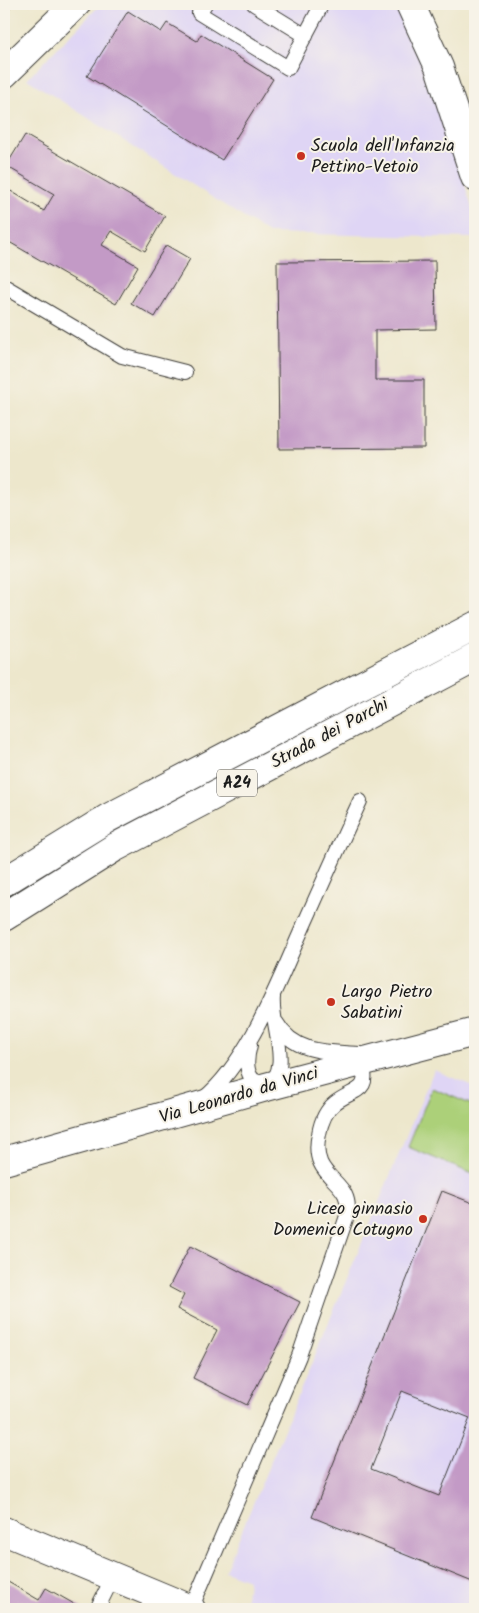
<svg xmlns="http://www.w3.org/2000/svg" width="479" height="1613" viewBox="0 0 479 1613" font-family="Kalam,sans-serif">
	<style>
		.built { fill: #dfd5f5 }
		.green { fill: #acd079; stroke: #64764a }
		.building { fill: #c39ac6; fill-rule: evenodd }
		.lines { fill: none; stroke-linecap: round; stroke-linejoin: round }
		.service-casing { stroke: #3b3a36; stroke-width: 16 }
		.minor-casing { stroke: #3b3a36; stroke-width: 30 }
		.tertiary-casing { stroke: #3b3a36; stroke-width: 30 }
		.secondary-casing { stroke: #3b3a36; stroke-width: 30 }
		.motorway-casing { stroke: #3b3a36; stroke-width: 30 }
		.service { stroke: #fff; stroke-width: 14 }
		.minor { stroke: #fff; stroke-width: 28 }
		.tertiary { stroke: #fff; stroke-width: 28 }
		.secondary { stroke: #fff; stroke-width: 28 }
		.motorway { stroke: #fff; stroke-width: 28 }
		.poi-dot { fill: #c8321e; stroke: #f7f3e8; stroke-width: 2 }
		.labels { text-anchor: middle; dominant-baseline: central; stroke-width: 4; stroke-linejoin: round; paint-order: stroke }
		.shield { fill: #f7f3e8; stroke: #5e5c59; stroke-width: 1 }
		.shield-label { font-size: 16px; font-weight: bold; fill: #1c1c1c }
		.poi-label { font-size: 18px; fill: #1c1c1c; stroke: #f7f3e8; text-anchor: start }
		.street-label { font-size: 18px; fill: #1c1c1c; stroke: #f7f3e8 }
	</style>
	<rect width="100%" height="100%" fill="#f7f3e8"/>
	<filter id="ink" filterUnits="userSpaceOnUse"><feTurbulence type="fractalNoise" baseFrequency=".02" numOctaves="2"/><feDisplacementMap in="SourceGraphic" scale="10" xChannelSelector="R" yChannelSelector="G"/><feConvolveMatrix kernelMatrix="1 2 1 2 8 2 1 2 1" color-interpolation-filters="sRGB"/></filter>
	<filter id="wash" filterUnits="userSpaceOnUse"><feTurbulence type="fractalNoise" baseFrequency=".0096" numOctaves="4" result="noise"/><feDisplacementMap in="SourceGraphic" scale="20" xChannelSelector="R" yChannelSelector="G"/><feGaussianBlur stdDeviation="1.12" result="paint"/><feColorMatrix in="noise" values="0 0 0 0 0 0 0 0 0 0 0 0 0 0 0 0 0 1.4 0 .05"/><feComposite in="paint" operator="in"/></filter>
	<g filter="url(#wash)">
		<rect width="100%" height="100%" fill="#ede7cc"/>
		<!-- built -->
		<path class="built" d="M101 4H397L437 94 475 218V238L268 233 27 79Z
			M434 1070 475 1087V1609H245L248 1580 225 1571Z"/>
		<!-- green -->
		<path class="green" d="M432 1088 475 1106V1175L408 1147Z"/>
		<g id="blocks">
			<!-- building -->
			<path class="building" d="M4 4H12L6 17 4 16Z
				M128 11 161 32 167 23 197 41 201 34 273 79 222 160 87 76Z
				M25 135 165 216 145 251 111 231 102 245 138 266 116 304 4 239V187L44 211 54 194 6 166Z
				M166 245 190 259 155 317 131 303Z
				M435 261 436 329 375 330V380H424V448L279 449 277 262Z
				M442 1191 475 1204V1583L312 1517ZM402 1391 470 1418 439 1496 371 1469Z
				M190 1246 300 1302 247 1405 193 1378 217 1330 177 1309 184 1295 169 1287Z
				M8 1582 39 1600 46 1588 83 1609H4V1589Z"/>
		</g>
	</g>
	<g filter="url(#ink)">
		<use href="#blocks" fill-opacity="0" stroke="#3b3a36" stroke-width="1"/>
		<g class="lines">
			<defs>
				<path id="service" d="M205 4 199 13 288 68 322 4
					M254 4 306 36
					M4 286 122 356 185 372
					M276 1022C294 1054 328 1052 360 1054
					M250 1045C245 1063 245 1082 266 1087 294 1069 270 1025 273 997
					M203 1099C247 1063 276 988 299 936 319 891 339 846 360 801
					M97 1609 113 1577
					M191 1609 299 1356 347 1216C355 1177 308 1182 319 1134 321 1122 325 1111 335 1103 352 1089 373 1093 361 1062"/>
				<path id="minor" d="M4 1531 191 1609"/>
				<path id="tertiary" d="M4 74 76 4
					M4 1161 266 1087 475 1032"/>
				<path id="secondary" d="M410 4 439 67 475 177"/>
				<path id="motorway" d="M4 882 108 818 475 626
					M4 917 114 848 475 658"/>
			</defs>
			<!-- service casing -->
			<use href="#service" class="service-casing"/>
			<!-- minor casing -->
			<use href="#minor" class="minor-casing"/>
			<!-- tertiary casing -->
			<use href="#tertiary" class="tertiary-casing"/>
			<!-- secondary casing -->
			<use href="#secondary" class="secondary-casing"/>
			<!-- motorway casing -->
			<use href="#motorway" class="motorway-casing"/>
			<!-- service -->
			<use href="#service" class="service"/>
			<!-- minor -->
			<use href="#minor" class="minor"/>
			<!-- tertiary -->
			<use href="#tertiary" class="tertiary"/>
			<!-- secondary -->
			<use href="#secondary" class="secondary"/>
			<!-- motorway -->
			<use href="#motorway" class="motorway"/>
		</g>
	</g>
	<!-- markers -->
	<g class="poi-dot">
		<circle cx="301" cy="156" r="5"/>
		<circle cx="331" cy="1002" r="5"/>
		<circle cx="423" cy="1219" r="5"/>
	</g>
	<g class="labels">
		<!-- shield labels -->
		<rect class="shield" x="217" y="769.5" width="40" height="27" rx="4"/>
		<g class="shield-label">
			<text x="237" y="783">A24</text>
		</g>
		<!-- poi labels -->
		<g class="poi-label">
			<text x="311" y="146">Scuola dell'Infanzia<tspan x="311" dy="21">Pettino-Vetoio</tspan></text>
			<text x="341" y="992">Largo Pietro<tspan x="341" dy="21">Sabatini</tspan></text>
			<text x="413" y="1209" text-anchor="end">Liceo ginnasio<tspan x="413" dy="21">Domenico Cotugno</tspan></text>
		</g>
		<!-- street labels -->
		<g class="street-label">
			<text transform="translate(330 734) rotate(-28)">Strada dei Parchi</text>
			<text transform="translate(239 1096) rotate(-16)">Via Leonardo da Vinci</text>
		</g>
	</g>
	<!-- margin -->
	<rect width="479" height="1613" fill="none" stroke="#f7f3e8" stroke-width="20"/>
</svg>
